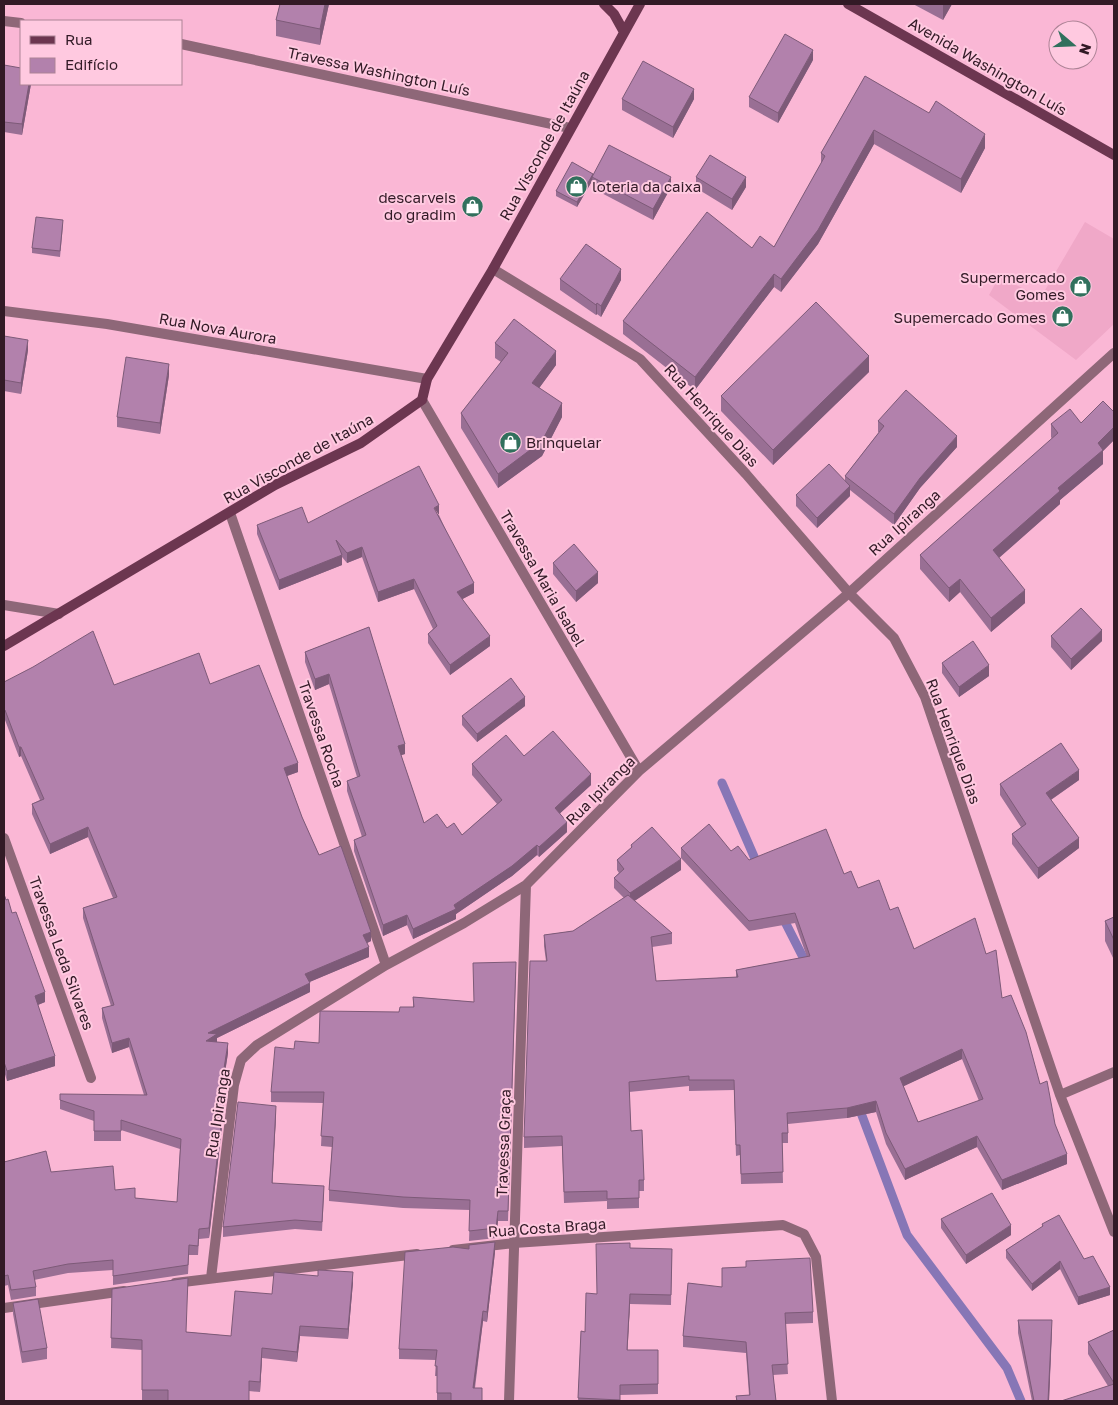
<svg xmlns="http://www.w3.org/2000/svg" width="1118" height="1405" viewBox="0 0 1118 1405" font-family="'Golos Text',sans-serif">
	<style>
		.built { fill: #f0a8c8 }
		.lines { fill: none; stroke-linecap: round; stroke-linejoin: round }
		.stream { stroke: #8776b6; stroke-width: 9 }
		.street { stroke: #8e6778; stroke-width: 10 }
		.secondary { stroke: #6c3650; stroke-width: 10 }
		.wall { fill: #996f94; fill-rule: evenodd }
		.shaded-wall { fill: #7d5a78 }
		.building { fill: #b281ac; stroke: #7d5a78; fill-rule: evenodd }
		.labels { text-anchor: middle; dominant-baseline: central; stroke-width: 4; stroke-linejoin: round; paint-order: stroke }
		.street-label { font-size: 15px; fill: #321a26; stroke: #ffc9e0 }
		.poi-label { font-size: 15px; fill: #321a26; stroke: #ffc9e0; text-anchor: end }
	</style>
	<rect width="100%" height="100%" fill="#fab7d5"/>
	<!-- built -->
	<path class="built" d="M1085 222 1114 239V324L1076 360 989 295 999 277 1041 297Z"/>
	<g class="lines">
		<!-- stream -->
		<path class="stream" d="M722 783 759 868
			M782 916 808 967
			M858 1105 907 1235 1007 1368 1021 1401"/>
		<!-- street -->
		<path class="street" d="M4 21 21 23
			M181 44 570 128
			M493 269 640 359 746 474 849 593 894 638 925 697 1060 1095 1114 1232
			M4 311 107 324 427 379
			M422 400 639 771
			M230 513 386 965
			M4 605 59 614
			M4 838 91 1078
			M1060 1095 1114 1072
			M453 1250 514 1243 783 1225 804 1234 816 1257 832 1401
			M211 1278 234 1085 241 1060 257 1045 386 965 464 923 526 885 639 771 849 593 1114 353
			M175 1283 417 1254
			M4 1308 124 1291
			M509 1401 526 885"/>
		<!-- secondary -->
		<path class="secondary" d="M604 4 614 14 624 32
			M848 4 1114 155
			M4 646 275 485 361 443 422 400 427 379 493 269 640 4"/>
	</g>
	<!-- wall -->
	<path class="wall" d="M280 4H329L320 45 276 36V20Z
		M913 4H952L943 20Z
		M813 60 778 123 749 107V97Z
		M4 65 31 84 22 135 4 132Z
		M865 76 985 148 961 193 874 144 818 244 781 292 774 287 695 390 623 334V321L752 248 774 247 821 164V153Z
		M622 99H694L673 138 622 110Z
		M593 174 671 187 653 220 592 188V181L577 207 556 196V191Z
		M696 177 746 187 732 210 696 188Z
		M63 225 60 257 32 253V248Z
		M560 279 621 280 601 317 597 314 596 315 560 290Z
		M4 336 28 350 21 394 4 391Z
		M495 343 556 365 539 388 562 417 542 456 498 488 461 428V413L501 362 495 358Z
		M869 372 773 465 721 411V396Z
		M169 375 160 434 117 427V417Z
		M1114 412V440L1103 451V464L1060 500V504L999 558 1025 603 991 632 960 592 949 602 920 569V555L1052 439 1051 437V424L1081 423Z
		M878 421 957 447 920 488 894 525 850 490V496L817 528 796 506V495L845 481V476L879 432H878Z
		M439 515 474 593 462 599 490 646 450 675 428 643V634L433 629 414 589 378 602 362 557 347 563 342 557V565L279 590 257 534V525L308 523Z
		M553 563 598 583 576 602 553 574Z
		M369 627 405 754 401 755 424 823 447 828 462 835 497 804 472 775V764L524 756 591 785 560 813 567 832 539 857 537 855 512 876 456 914V919L413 939 407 925 383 936 354 851V840L362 837 347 791V781L357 777 329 684 315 690 305 662V652Z
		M1051 636 1102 641 1071 670 1051 647Z
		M942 663 989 676 959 697 942 673Z
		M4 682 114 685 210 684 298 772 287 776 302 817 319 855 371 941 367 943 369 957 309 982 310 992 217 1038V1042L228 1053 221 1100 224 1110 209 1238 199 1239 198 1255H189L188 1274 113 1285V1270L68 1273 34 1280 36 1287V1296L11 1300 8 1285 4 1286V1162L51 1172 115 1190 135 1198 177 1202 180 1149 121 1130V1141H94V1121L60 1109V1100L144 1095 129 1047 112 1053 102 1018V1008L111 1006 83 918V908L113 898 88 837 50 854 32 814V804L40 800 21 756 19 757 5 720Z
		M525 706 477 742 462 725V716Z
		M1079 780 1051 800 1079 848 1038 879 1012 844V834L1021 827 1000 795V784Z
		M631 845 681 870 634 901 672 933V944L652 947 656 981 736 977V970L807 957 795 923 749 931 681 858V848L731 851 749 860 844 874 858 888 890 910 914 949 986 954 1002 998 1040 1084 1055 1124 1067 1164 1002 1190 977 1147 905 1180 886 1144 876 1112 847 1118 788 1124V1143H782L783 1183 741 1184 740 1155 736 1156 734 1090 689 1091V1086L629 1092 631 1131 644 1180V1191H639V1208L607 1209V1201L564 1203 562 1146 524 1148V1137L546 961 544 946V935L573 931 624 898 614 888V878L619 873 617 870V860L631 848ZM962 1059 979 1101 918 1122 903 1086Z
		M4 894 12 913 45 1002 38 1005 55 1066 7 1081 4 1071Z
		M1114 917V960L1105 941V921Z
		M516 972 508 1221H498L496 1238 469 1241 470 1210 403 1208 329 1201V1190L332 1147 321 1146 323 1103 271 1102V1092L294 1049 319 1043 413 1007V997L474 1002Z
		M276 1115 272 1183 324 1195 322 1231 295 1229 223 1237V1227Z
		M941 1219 1011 1235 966 1264 941 1228Z
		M1042 1224 1084 1259 1110 1295 1078 1305 1060 1269 1032 1291 1006 1258V1250L1042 1227Z
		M630 1248 672 1249 671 1305 630 1304 627 1350H658V1394L620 1395V1401H578L581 1331 585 1332 597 1294Z
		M495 1252 487 1322 483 1321 475 1388 482 1401H437V1376H435L436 1360 399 1359V1349Z
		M353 1282 348 1339 300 1336 297 1362 262 1358 260 1392 249 1391 168 1400H142V1350L111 1348 112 1289 187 1332 231 1336 272 1294Z
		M688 1283 813 1312V1323L785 1324 788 1374 773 1375 776 1401H736V1396L749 1395 746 1353 683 1347V1336Z
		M13 1303 47 1348V1359L22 1363 13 1314Z
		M1018 1320 1052 1332 1049 1401H1032L1018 1333Z
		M1114 1330V1401L1108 1386 1088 1354V1342Z"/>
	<!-- shaded-wall -->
	<path class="shaded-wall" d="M325 4H329L320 45V29Z
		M943 4H952L943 20Z
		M813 50V60L778 123V113Z
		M29 84H31L22 135V124Z
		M694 89V99L673 138V127Z
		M874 130V144L818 244 781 292V279Z
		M985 134V148L961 193V179Z
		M593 174 592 181 577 207V202Z
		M671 177V187L653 220V209Z
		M746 177V187L732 210V199Z
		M621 269V280L601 317V306Z
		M774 274V287L695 390V377Z
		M597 303V314L596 315V305Z
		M28 340V350L21 394V383Z
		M556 351V365L532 398V383Z
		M869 356V372L773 465V450Z
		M169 364V375L160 434V423Z
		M562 403V417L542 456 498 488V474Z
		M1114 427V440L1103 451V464L1060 500V504L993 563V550Z
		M957 436V447L920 488 894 525V514L920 478Z
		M850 486V496L817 528V518Z
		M439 505V515L434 508Z
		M362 547V557L347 563V553Z
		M342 555V565L279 590V580Z
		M598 572V583L576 602V591Z
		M414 579V589L378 602V592Z
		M960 579V592L949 602V588Z
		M474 583V593L457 602V592Z
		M1025 590V603L991 632V618Z
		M1102 630V641L1071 670V659Z
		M490 636V646L450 675V665Z
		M989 665V676L959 697V687Z
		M329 674V684L315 690V679Z
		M525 697V706L477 742V734Z
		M5 710V720L4 721V711Z
		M405 744V754L398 756V746Z
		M19 747H21V756L19 757Z
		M298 763V772L284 777V768Z
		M1079 770V780L1046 803V793Z
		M591 774V785L555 818V808Z
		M567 822V832L539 857V847Z
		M88 827V837L50 854V844Z
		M1079 838V848L1038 879V868Z
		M537 845V855L512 876 456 914V919L413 939V929L454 905Z
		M681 859V870L630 904V893Z
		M407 915V925L383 936V925Z
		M371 932V941L363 945V935Z
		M369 947V957L305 984V974Z
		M310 983V992L217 1038V1044L206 1041 208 1033Z
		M45 992V1002L35 1006V996Z
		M129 1038V1047L112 1053V1043Z
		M228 1043V1053L219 1109V1100Z
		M962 1049V1059L900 1088V1078Z
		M55 1056V1066L7 1081V1071Z
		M224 1100V1110L209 1238V1228Z
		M876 1101V1112L847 1118V1108Z
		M276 1106V1115L272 1192V1183Z
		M977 1136V1147L905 1180V1169Z
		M1067 1154V1164L1002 1190V1180Z
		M498 1211V1221L496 1238V1228Z
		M1011 1225V1235L966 1264V1255Z
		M495 1242V1252L487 1322V1312Z
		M1060 1261V1269L1032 1291V1284Z
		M353 1272V1282L348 1339V1329Z
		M1110 1287V1295L1078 1305V1297Z
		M630 1294V1304L627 1360V1350Z
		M483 1311V1321L473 1398V1388Z
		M1052 1320 1049 1401H1048Z
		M300 1326V1336L297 1362V1352Z
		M262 1348V1358L260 1392V1382Z"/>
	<!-- building -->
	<path class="building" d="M280 4H325L320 29 276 20Z
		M785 34 813 50 778 113 749 97Z
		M643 61 694 89 673 127 622 99Z
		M4 65 21 68V84H29L22 124 4 122Z
		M865 76 929 113 936 101 985 134 961 179 874 130 818 230 781 279 774 274 695 377 623 321 707 212 752 248 760 236 774 247 825 156 821 153Z
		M609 145 671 177 653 209 592 177Z
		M710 155 746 177 732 199 696 177Z
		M572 162 593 174 577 202 556 191Z
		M36 217 63 220 60 251 32 248Z
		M586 244 621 269 601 306 597 303 596 305 560 279Z
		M816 302 869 356 773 450 721 396Z
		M514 319 556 351 532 383 562 403 542 441 498 474 461 413 508 353 495 343Z
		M4 336 28 340 21 383 4 380Z
		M126 357 169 364 160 423 117 417Z
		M906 390 957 436 920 478 894 514 845 476 884 426 878 421Z
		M1103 401 1114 412V427L1098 443 1103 450 1058 488 1060 491 993 550 1025 590 991 618 960 579 949 588 920 555 1058 433 1051 424 1070 409 1081 423Z
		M829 464 850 486 817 518 796 495Z
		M419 466 439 505 434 508 474 583 457 592 490 636 450 665 428 634 437 626 414 579 378 592 362 547 347 553 336 540 342 555 279 580 257 525 302 507 308 523Z
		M574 544 598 572 576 591 553 563Z
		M1081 608 1102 630 1071 659 1051 636Z
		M369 627 405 744 398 746 424 823 437 814 447 828 454 823 462 835 502 800 472 764 506 735 524 756 553 731 591 774 555 808 567 822 539 847 537 845 512 866 454 905 456 909 413 929 407 915 383 925 354 840 366 835 347 781 360 776 329 674 315 679 305 652Z
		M93 631 114 685 199 653 210 684 259 665 298 763 284 768 302 817 319 855 341 846 371 932 363 935 369 947 305 974 310 983 208 1033 217 1034 206 1041 228 1043 219 1100H224L209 1228 199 1229 198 1246 189 1245 188 1265 113 1276V1260L68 1264 33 1271 36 1287 11 1290 8 1275 4 1276V1162L46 1151 51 1172 113 1166 115 1190 135 1188V1198L177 1202 181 1139 121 1120V1131H94V1111L60 1100V1094L147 1095 129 1038 112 1043 102 1008 114 1005 83 908 117 897 88 827 50 844 32 804 44 799 21 747H19L5 710 4 711V682L33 667Z
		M973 641 989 665 959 687 942 663Z
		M511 678 525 697 477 734 462 716Z
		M1061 743 1079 770 1046 793 1079 838 1038 868 1012 834 1026 824 1000 784Z
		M709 824 731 851 738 846 749 860 826 829 844 874 851 871 858 888 879 880 890 910 898 907 914 949 975 918 986 954 996 950 1002 998 1011 995 1026 1032 1040 1084 1047 1081 1055 1124 1067 1154 1002 1180 977 1136 905 1169 886 1133 876 1101 847 1108 787 1113 788 1133H782L783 1172 741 1174 740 1145H736L734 1080H689V1076L629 1082 631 1131 642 1130 644 1180H639V1198L607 1199V1191L564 1192 562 1136 524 1137 530 961H547L544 935 573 931 628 895 672 933 651 937 656 981 738 977 736 970 810 956 795 913 749 921 681 848ZM962 1049 983 1099 918 1122 900 1078Z
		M652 827 681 859 630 893 614 878 624 869 617 860 632 847 631 845Z
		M4 894 6 900 8 899 12 913 16 912 45 992 35 996 55 1056 7 1071 4 1062Z
		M1114 917V940L1105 921Z
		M516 962 508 1211H498L496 1228 469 1231 470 1200 403 1197 329 1190 333 1137 321 1136 324 1092H271L275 1047 294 1049 295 1041 319 1043 320 1011 399 1012 400 1007H414L413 997 474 1002 473 963Z
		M238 1102 276 1106 272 1183 324 1186 322 1222 295 1220 223 1227Z
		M992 1193 1011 1225 966 1255 941 1219Z
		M1059 1215 1084 1259 1093 1256 1110 1287 1078 1297 1060 1261 1032 1284 1006 1250 1043 1226 1042 1224Z
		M495 1242 487 1312 483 1311 473 1388H482V1401H451V1393H437V1366H435L437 1350 399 1349 405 1252 453 1247 469 1249V1245Z
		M630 1243V1248L672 1249 671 1295 630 1294 627 1350H658V1384L620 1385V1400L578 1398 581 1331 585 1332 586 1293 597 1294 596 1244Z
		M810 1258 813 1312 785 1313 788 1364 772 1365 776 1401H737L736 1396 750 1395 746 1342 683 1336 688 1283 722 1287V1268L746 1267V1261Z
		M318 1270 353 1272 348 1329 300 1326 297 1352 262 1348 260 1382 249 1381V1401H168V1390H142V1340L111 1338 112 1289 188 1278 186 1332 231 1336 235 1291 272 1294 274 1272 318 1276Z
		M38 1299 47 1348 22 1352 13 1303Z
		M1018 1320H1052L1048 1401H1034Z
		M1114 1330V1383L1088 1342Z
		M1114 1384V1401H1061Z"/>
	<!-- icons -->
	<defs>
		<symbol id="shop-disc" viewBox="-11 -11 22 22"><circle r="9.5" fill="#31705d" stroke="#ffc9e0"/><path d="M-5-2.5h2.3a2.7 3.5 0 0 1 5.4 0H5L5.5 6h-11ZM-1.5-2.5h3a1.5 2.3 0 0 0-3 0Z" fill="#fff"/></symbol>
	</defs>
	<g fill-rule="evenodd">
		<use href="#shop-disc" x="564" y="174" width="25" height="25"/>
		<use href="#shop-disc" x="460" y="194" width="25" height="25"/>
		<use href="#shop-disc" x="1068" y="274" width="25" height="25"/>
		<use href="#shop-disc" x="1050" y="304" width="25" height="25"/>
		<use href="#shop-disc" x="498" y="430" width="25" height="25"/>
	</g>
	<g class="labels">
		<!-- street labels -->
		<g class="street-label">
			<text transform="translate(988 66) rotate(30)">Avenida Washington Luís</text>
			<text transform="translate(379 71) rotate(12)">Travessa Washington Luís</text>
			<text transform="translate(544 145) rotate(-61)">Rua Visconde de Itaúna</text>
			<text transform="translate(218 328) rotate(10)">Rua Nova Aurora</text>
			<text transform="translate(712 415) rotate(48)">Rua Henrique Dias</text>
			<text transform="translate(298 458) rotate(-29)">Rua Visconde de Itaúna</text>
			<text transform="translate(904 522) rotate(-42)">Rua Ipiranga</text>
			<text transform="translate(543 578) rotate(60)">Travessa Maria Isabel</text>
			<text transform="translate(322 734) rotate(71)">Travessa Rocha</text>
			<text transform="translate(954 741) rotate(70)">Rua Henrique Dias</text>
			<text transform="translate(600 790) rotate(-45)">Rua Ipiranga</text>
			<text transform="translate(62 953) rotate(70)">Travessa Leda Silvares</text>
			<text transform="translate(217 1113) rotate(-81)">Rua Ipiranga</text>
			<text transform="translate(503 1143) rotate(-88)">Travessa Graça</text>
			<text transform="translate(547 1227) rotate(-4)">Rua Costa Braga</text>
		</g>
		<!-- poi labels -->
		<g class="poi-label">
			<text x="592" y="186" text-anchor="start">loteria da caixa</text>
			<text x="456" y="197">descarveis<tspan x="456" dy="17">do gradim</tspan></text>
			<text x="1065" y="277">Supermercado<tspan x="1065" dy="17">Gomes</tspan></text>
			<text x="1046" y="317">Supemercado Gomes</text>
			<text x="526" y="442" text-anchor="start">Brinquelar</text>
		</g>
	</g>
	<!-- border -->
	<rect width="1118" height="1405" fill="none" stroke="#321a26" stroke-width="10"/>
	<!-- legend -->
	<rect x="20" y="20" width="162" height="65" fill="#ffc9e0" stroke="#ad8396"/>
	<rect x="30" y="36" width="25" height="8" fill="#6c3650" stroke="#ad8396"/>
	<text x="65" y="45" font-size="15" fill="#321a26">Rua</text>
	<rect x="30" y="58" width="25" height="15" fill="#b281ac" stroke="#ad8396"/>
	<text x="65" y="70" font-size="15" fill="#321a26">Edifício</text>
	<!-- north arrow -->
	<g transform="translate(1073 45) rotate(109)"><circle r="24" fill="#ffc9e0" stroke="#ad8396"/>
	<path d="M0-4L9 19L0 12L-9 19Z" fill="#31705d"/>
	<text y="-8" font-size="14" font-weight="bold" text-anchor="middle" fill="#321a26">N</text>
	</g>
</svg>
